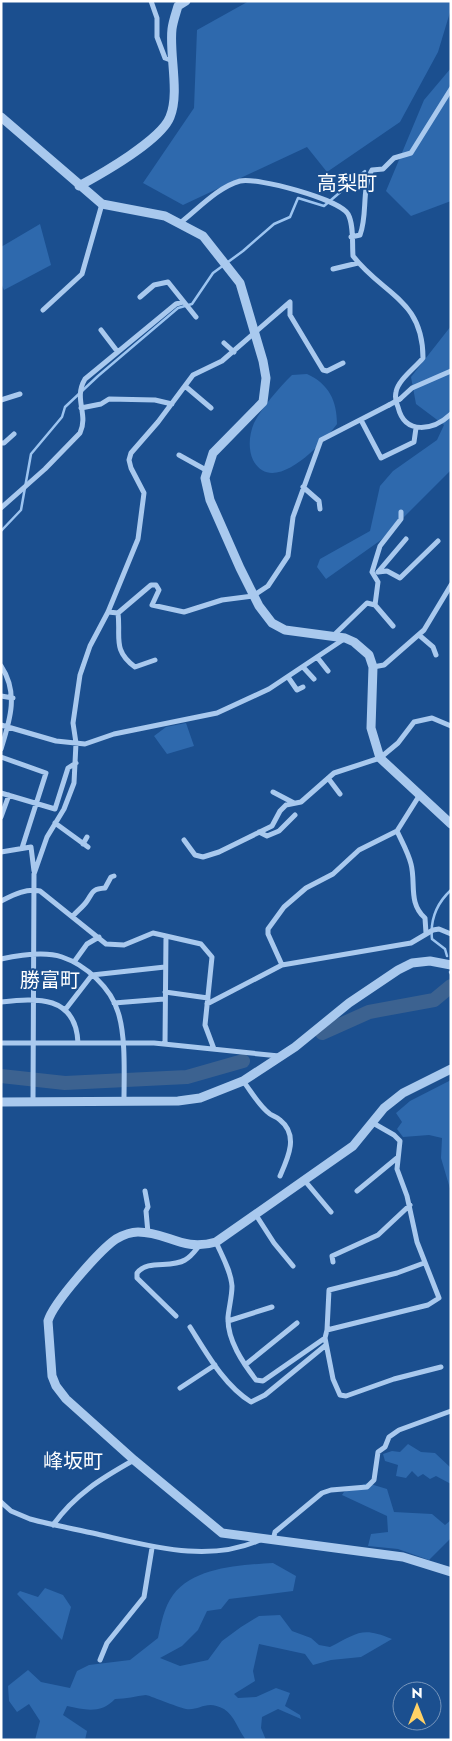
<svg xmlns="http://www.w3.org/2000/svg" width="452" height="1741" viewBox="0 0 452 1741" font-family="Jost,'Noto Sans JP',sans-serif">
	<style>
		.green { fill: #2e69ad }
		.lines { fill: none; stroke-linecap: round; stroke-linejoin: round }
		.stream { stroke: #9cc4f0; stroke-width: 2.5 }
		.river { stroke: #3c6290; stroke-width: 14 }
		.minor { stroke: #a9c9ee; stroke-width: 5 }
		.tertiary { stroke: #a9c9ee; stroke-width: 9 }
		.minor-bridge { stroke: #a9c9ee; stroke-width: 5 }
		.labels { text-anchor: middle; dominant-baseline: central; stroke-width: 4; stroke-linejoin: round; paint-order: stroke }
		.quarter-label { font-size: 20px; fill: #fff; stroke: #1b4f8f }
	</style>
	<rect width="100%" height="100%" fill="#1b4f8f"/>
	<!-- green -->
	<path class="green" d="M249 1H451V9L438 52 400 122 327 172 307 147 183 205 143 183 194 108 197 30Z
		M451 68V201L411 216 386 191 424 100Z
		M40 224 51 265 4 290 1 283V247Z
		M451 326V470L381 540 326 579 317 567 320 559 370 531 380 486 393 471 437 440 444 425 416 404 411 377Z
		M307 374C329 384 337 401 337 424 324 442 273 498 253 460 248 449 249 435 254 423 263 406 279 388 292 375Z
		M186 723 194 746 167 754 154 736 166 727Z
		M451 1080V1192L441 1158 442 1138 429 1135 403 1137 397 1129 402 1122 396 1113 410 1101Z
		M408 1444 421 1452 435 1453 451 1468V1484L436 1476 430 1479 423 1474 418 1477 412 1471 406 1478 396 1476 398 1465 385 1461 383 1454 392 1451 400 1452Z
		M367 1483 387 1489 394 1512 432 1514 445 1525 451 1520V1538L429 1560 398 1549 368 1546 371 1534 388 1532 387 1516 342 1495 344 1492Z
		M273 1563 296 1576 293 1591 229 1599 221 1609 207 1611 198 1630 182 1646 160 1658 180 1666 208 1660 222 1641 241 1627 259 1616 280 1615 292 1631 311 1638 319 1645 330 1647C357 1633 362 1626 392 1639L361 1657 331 1660 313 1665 305 1654 259 1644 253 1671 255 1681 234 1694 238 1698 256 1697 276 1688 290 1693 285 1706 300 1715 301 1719 278 1709 262 1717 261 1728 266 1740H246C238 1730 235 1716 224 1709 206 1699 200 1711 186 1709 177 1707 148 1695 146 1695 136 1696 126 1699 115 1699 101 1714 85 1710 67 1706L63 1715 87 1731 85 1740H35L40 1721 29 1704 17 1712 9 1701 8 1686 28 1670 41 1682 70 1688 77 1671 89 1665 130 1660 158 1638C161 1624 164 1607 173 1595 194 1567 241 1565 273 1563Z
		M45 1588 63 1595 71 1607 62 1640 17 1594 20 1591 38 1597Z"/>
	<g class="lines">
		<!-- stream -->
		<path class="stream" d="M1 531 21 510 31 454 62 417 65 407 98 376 178 308 192 304 213 273 243 251 274 224 290 217 298 198 324 206 365 171
			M447 956 445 949 432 939C430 920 437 903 451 890
			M450 972 451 974"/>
		<!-- river -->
		<path class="river" d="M322 1033 369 1012 434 1000 451 986
			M1 1076 65 1083 187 1077 243 1061"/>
		<!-- minor -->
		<path class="minor" d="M151 1 157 18V37L165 58 173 61
			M180 223C198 209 218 187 240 181 257 177 339 199 348 214 354 225 352 243 353 256 383 295 423 299 423 358 415 368 398 380 396 392 395 397 396 403 398 407 405 436 434 430 451 414
			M351 237 360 235C368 215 361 188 372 170L383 169 394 158 411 153 451 89
			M333 269 358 263
			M140 297 154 285 168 282 196 317
			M43 310 82 274 102 204
			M101 330 117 351
			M224 343 234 352
			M185 386 211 408
			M400 399 412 388 451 371
			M1 400 20 394
			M81 408 101 404 109 399 155 400 172 404
			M361 420 381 458 414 442 416 428
			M1 443H4L14 434
			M179 455 206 470
			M303 487 319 501 320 509
			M1 508 45 469 80 433C89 414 73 399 85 379L176 304 183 302
			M378 572 387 571 400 578 438 541
			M378 572 406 539
			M375 605 378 582 372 572 380 546 401 519V512
			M108 612 118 613 151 585H156L159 590 152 605 184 612 222 600 253 596 268 586 288 556 293 517 321 440 389 405
			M118 613C121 637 112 650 135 667L155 660
			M419 635 433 647 436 655
			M333 636 367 603 375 605 393 626
			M317 657 328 671
			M1 666C19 693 10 720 1 749
			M303 667 314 679
			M373 667 384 665 424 630 451 585
			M288 677 297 690 303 687
			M1 696 13 698
			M1 725 56 741 85 744 114 734 217 713 269 689 344 639
			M1 757 46 773 22 848
			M328 778 340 794
			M273 792 294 803
			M1 793 55 809 68 768 76 763
			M1 817 9 795
			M55 823 88 847
			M397 831C402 842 408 852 411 864 416 883 408 903 425 918L426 933
			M259 832 267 836 279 831 295 815
			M184 840 195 855 203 857 219 852 272 826 280 811 286 805 301 802 334 773 380 758 398 743 414 722 432 718 451 726
			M83 844 87 837
			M1 852 31 847 34 871
			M1 901C13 895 26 888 40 891L106 944 124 945 153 933 201 944 212 957 205 1025 214 1049
			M73 916C77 911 83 907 87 901 93 892 92 889 105 888L111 877 114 876
			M1 959C20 955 44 951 62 957 86 965 111 988 118 1012 126 1036 124 1075 124 1100
			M74 962 87 944 99 937
			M282 965 268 934V929L284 907 306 888 333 874 359 850 397 831 419 796
			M165 992 208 998
			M1 1002C37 998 76 995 78 1043
			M114 1003 164 999
			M207 1004 282 965 411 943 433 930 439 929 451 934
			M65 1010 92 975 165 967
			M1 1043H154L279 1056
			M165 1044 166 936
			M243 1081C251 1091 259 1106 270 1114 273 1116 277 1117 280 1120 299 1135 288 1158 280 1176
			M33 1102 34 874 47 837 64 809 74 783 76 743 73 723 80 675 90 646 108 612 138 539 144 493 131 468 129 460 131 453 158 422 193 375 222 361 290 302V315L323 370 327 371 343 363
			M305 1181 331 1212
			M145 1191 148 1207 146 1211 148 1233
			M357 1191 397 1158
			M256 1215 274 1243 293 1266
			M216 1242C222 1256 231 1271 232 1286 232 1296 229 1307 228 1317 227 1340 243 1363 256 1380L263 1381 325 1338
			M333 1262 332 1256 378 1235 410 1205
			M424 1263 397 1273 329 1290 327 1330 325 1338 333 1379 340 1395 346 1396 394 1379 441 1367
			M176 1316 137 1278V1273C148 1259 170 1269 185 1260 191 1257 195 1251 199 1246
			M228 1321 272 1307
			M190 1327C207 1354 224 1385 251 1402L265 1395 326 1345
			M327 1330 428 1305 439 1298 417 1242 407 1196 397 1169 400 1141 394 1135 373 1123
			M245 1365 297 1323
			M180 1388 215 1365
			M1 1502 11 1511 30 1519C52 1525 75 1529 97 1534 150 1546 210 1564 262 1539
			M53 1525C75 1494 102 1478 134 1460
			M273 1540 275 1532 322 1493 331 1490 367 1487 374 1480 378 1452 385 1447 389 1437 399 1430 451 1411
			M100 1660 107 1643 144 1597 152 1548"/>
		<!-- tertiary -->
		<path class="tertiary" d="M1 117 102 204 165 216 203 236 240 283 263 361 266 378 263 402 213 453 205 478 210 500 240 568 259 606 272 623 285 630 345 638 354 642 369 655 373 667 371 728 380 758 451 824
			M79 186C101 174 161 140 170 117 180 93 169 54 172 29 173 21 176 13 178 6L186 1
			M451 1069 403 1093 384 1108 353 1146 216 1242C182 1252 168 1232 138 1232 130 1232 123 1235 116 1239 100 1250 53 1303 48 1321L52 1376 56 1386 66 1399 134 1460 222 1533 403 1557 451 1572
			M1 1102 178 1101 200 1098 243 1081 295 1047 349 1003 398 970 412 963 430 961 451 965"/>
		<!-- minor-bridge -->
		<path class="minor-bridge" d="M389 405 400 399"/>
	</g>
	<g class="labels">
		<!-- quarter labels -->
		<g class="quarter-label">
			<text x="347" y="183">高梨町</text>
			<text x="50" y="980">勝富町</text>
			<text x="73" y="1461">峰坂町</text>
		</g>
	</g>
	<!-- border -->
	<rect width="452" height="1741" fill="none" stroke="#ffffff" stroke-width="5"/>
	<!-- north arrow -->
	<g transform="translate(417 1706)"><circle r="24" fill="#1b4f8f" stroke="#7695bc"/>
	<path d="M0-4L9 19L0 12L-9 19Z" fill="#ffd166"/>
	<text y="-8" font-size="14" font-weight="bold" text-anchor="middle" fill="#ffffff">N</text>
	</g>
</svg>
